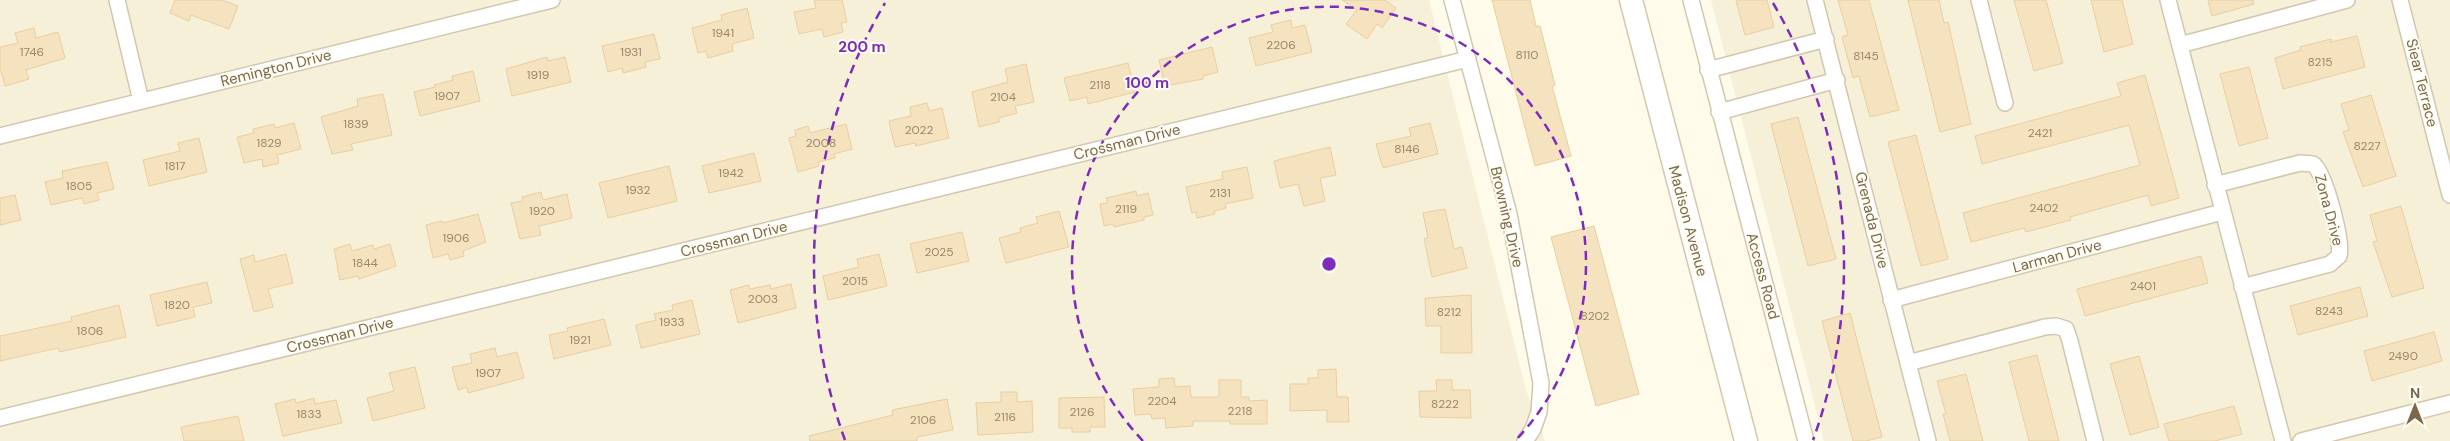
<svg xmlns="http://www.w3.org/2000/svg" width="2450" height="441" viewBox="0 0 2450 441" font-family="'DM Sans',sans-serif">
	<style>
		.residential { fill: #f6f0d8 }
		.building { fill: #f5e3c0; stroke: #e9ce9f }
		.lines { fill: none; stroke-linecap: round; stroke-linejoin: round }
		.minor-casing { stroke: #d2c7ae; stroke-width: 18 }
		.secondary-casing { stroke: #d5c8ac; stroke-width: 25 }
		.minor { stroke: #fff; stroke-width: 15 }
		.secondary { stroke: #fff; stroke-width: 22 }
		.ring { fill: none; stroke: #7b2cbf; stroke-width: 2.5; stroke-dasharray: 9 6 }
		.labels { text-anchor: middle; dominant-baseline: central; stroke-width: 4; stroke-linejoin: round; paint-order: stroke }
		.number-label { font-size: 12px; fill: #9a8768 }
		.street-label { font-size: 15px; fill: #7b684b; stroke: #fffdf2 }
		.centre { fill: #7b2cbf; stroke: #fffdf2; stroke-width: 2.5 }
		.ring-label { font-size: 15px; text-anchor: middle; font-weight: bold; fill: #7b2cbf; stroke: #fffdf2; stroke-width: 4; stroke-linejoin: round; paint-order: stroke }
	</style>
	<rect width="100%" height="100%" fill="#fefbea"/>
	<!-- residential -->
	<path class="residential" d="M0 0H1429L1526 390 1545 441H0Z
		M1711 0H2450V441H1824Z"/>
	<!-- building -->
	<path class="building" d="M175 0H222L238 6 229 29 191 15 189 21 170 13Z
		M814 0H842L847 22 841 23 843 32 824 37 822 29 799 34 794 12 816 8Z
		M1342 0H1385L1396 8 1382 28 1377 24 1367 39 1346 24 1357 10Z
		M1492 0H1530L1536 26H1540L1555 85 1552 86 1571 156 1535 166Z
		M1736 0H1767L1774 27 1745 35Z
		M1838 0H1869L1899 110 1870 117 1859 76 1853 78 1842 37 1848 35Z
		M1908 0H1939L1944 23 1948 22 1971 124 1940 132Z
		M2014 0H2046L2063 63 2034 71Z
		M2091 0H2122L2133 44 2104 52Z
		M2208 0H2253L2254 4 2212 16Z
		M747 8 754 38 732 44 733 51 708 58 706 51 698 53 692 28 722 20 721 15Z
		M1291 20 1292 28 1305 25 1312 52 1256 66 1249 38 1273 32 1271 25Z
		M34 28 36 38 58 32 65 58 26 70 29 79 5 86 0 67V47L18 43 15 33Z
		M654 34 660 59 645 62 646 67 623 73 622 68 608 72 602 46Z
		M2357 36 2365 67 2283 89 2275 58 2301 50 2300 47 2331 39V42Z
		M1212 47 1218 72 1203 76V79L1165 86 1159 60Z
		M547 57 548 61 565 57 571 82 512 96 506 69Z
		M1128 63 1135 92 1088 104 1087 97 1070 101 1064 78Z
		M1026 64 1034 102 1015 106 1017 113 999 118V122L979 127 972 92 1008 82 1005 69Z
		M2249 67 2268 138 2239 146 2220 74Z
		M473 71 480 101 420 116 414 92 435 87 434 85 453 80 452 76Z
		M2145 75 2179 198 2151 206 2148 195 2070 217 2071 220 2026 232 2024 228 1971 242 1963 213 2140 165 2129 125 1982 164 1975 136 2121 96 2117 83Z
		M383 94 392 135 351 144 353 150 332 154 321 117 358 106 357 99Z
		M2371 95 2396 176 2363 187 2343 132 2349 130 2341 104Z
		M927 103 929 111 942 108 949 138 916 146 915 143 895 147 889 121 911 116 910 107Z
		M1798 117 1836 259 1808 266 1771 124Z
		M294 123 301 149 277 155 279 163 263 167 262 159 244 163 237 137 254 133 253 129 274 124 275 128Z
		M1430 123 1438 154 1383 168 1376 144 1411 136 1409 128Z
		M846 124 852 149 834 154 835 158 818 162 819 166 798 172 789 138 796 136 795 130 808 126 810 133Z
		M1916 135 1948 259 1921 266 1888 142Z
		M199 138 207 172 149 186 143 160 180 151 178 143Z
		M1330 147 1336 175 1320 178 1325 201 1304 206 1298 184 1280 188 1274 161Z
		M754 153 761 181 709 193 702 166Z
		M107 162 114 189 97 193 99 200 84 204 82 198 51 205 45 182 63 178 62 171Z
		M669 166 677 201 608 218 599 183Z
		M1247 167 1253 198 1225 204 1226 208 1214 211 1215 214 1197 218 1196 212 1192 213 1186 187 1223 179 1222 172Z
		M1136 191 1137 196 1148 193 1153 215 1144 217V220L1114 227 1113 224 1104 226 1100 204 1108 203 1106 198Z
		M541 192 543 200 567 194 572 218 539 226 541 235 520 239 511 203 523 201 522 197Z
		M15 195 21 220 0 225V198Z
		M2401 206 2424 288 2392 297 2373 242 2377 241 2370 215Z
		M1445 209 1454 249 1462 247 1467 268 1432 277 1424 239 1428 238 1423 213Z
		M1059 211 1069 247 1006 263 999 238 1021 232 1020 228 1038 223 1036 217Z
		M478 214 486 242 463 251 464 256 450 260 448 254 433 258 426 225 442 221 443 223Z
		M1594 226 1639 394 1596 406 1551 237Z
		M962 232 969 261 917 273 910 244Z
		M350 244 352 251 373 245 374 249 390 244 396 266 359 279 358 276 340 280 334 249Z
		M286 254 293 283 268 289 273 307 254 312 240 259 254 255 255 262Z
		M879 254 887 286 828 300 823 276 859 267 857 259Z
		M2201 256 2208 283 2085 316 2077 289Z
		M207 282 212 303 193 307 195 317 157 326 150 295Z
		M791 284 796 308 738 323 730 290 749 285 750 289 770 285 771 289Z
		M2360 287 2368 316 2298 335 2290 306Z
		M1471 295 1472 353H1441V326H1426L1425 298Z
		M692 300 700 334 641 348 636 325 656 320 654 314 673 310 672 305Z
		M119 305 126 337 60 352 58 348 0 361V336L72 321 71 317Z
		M1850 313 1882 437 1866 441H1853L1822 321Z
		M604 319 611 345 554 359 549 335 568 331 567 328Z
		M2434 332 2442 361 2372 381 2364 351Z
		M495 348 497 357 517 352 524 378 468 393 467 387 458 390 452 367 472 363 470 354Z
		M2037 355 2059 441H2029L2009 362Z
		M2139 356 2159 427 2130 435 2110 364Z
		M415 367 425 408 373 421 367 398 394 391 389 373Z
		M1336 369 1337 397H1348L1349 422H1327V410L1290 411V384H1308V378H1318V370Z
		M1966 374 1983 441H1950L1943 414H1946L1937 381Z
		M1174 378 1175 387 1190 386 1191 397H1219V380H1241V397H1249V401L1267 400V424H1230V421H1193V426L1166 428 1165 418 1152 419 1151 414 1135 415 1133 389 1159 387V379Z
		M1436 380H1452V390H1470L1471 418 1420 417 1419 391H1437Z
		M1001 392H1017V402L1032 401 1033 432 978 435 976 403 1001 402Z
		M1104 397 1105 427H1090V432H1072V428H1059V398Z
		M314 398 315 404 336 400 342 423 283 436 275 404 295 399 296 403Z
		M947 399 953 430 917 437V441H810L809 436 893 415 892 410Z
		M2234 406 2242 434 2215 441H2169L2164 424Z
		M238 416 244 441H184L181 427Z"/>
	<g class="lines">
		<defs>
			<path id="minor" d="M117 0 141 101
				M1452 0 1509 214 1541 383 1539 412 1533 429 1525 441
				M1691 0 1806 441
				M1815 0 1928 441
				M1979 0 2005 103
				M2168 0 2283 441
				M2400 0 2450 195
				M2180 45 2347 0
				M1708 70 1826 39
				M1719 112 1837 80
				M0 136 552 0
				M2215 185 2300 163 2313 164C2325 172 2343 242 2339 256L2330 264 2242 287
				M1891 300 2222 212
				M1908 363 2045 327 2056 326 2066 329 2070 341 2095 441
				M0 418 1468 59
				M2301 441 2450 403"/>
			<path id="secondary" d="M1631 0 1746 441"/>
		</defs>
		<!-- minor casing -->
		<use href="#minor" class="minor-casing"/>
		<!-- secondary casing -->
		<use href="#secondary" class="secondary-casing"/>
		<!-- minor -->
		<use href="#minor" class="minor"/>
		<!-- secondary -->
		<use href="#secondary" class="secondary"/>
	</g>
	<!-- distance rings -->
	<g class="ring">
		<path d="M1143 441A257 257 0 1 1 1515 441"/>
		<path d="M845 440A515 515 0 0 1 885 3M1773 3A515 515 0 0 1 1813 440"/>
	</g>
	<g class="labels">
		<!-- number labels -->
		<g class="number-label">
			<text x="723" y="33">1941</text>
			<text x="1281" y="45">2206</text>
			<text x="32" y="52">1746</text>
			<text x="631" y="52">1931</text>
			<text x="1527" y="55">8110</text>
			<text x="1866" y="56">8145</text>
			<text x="2320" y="62">8215</text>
			<text x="538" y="75">1919</text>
			<text x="1100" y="85">2118</text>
			<text x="447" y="96">1907</text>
			<text x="1003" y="97">2104</text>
			<text x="356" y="124">1839</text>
			<text x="919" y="130">2022</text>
			<text x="2040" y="133">2421</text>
			<text x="269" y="143">1829</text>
			<text x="821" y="143">2008</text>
			<text x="2367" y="146">8227</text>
			<text x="1407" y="149">8146</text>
			<text x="175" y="166">1817</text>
			<text x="731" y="173">1942</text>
			<text x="79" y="186">1805</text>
			<text x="638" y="190">1932</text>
			<text x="1220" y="193">2131</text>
			<text x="2044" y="208">2402</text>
			<text x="1126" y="209">2119</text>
			<text x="542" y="211">1920</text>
			<text x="456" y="238">1906</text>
			<text x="939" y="252">2025</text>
			<text x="365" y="263">1844</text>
			<text x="855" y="281">2015</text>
			<text x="2143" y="286">2401</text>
			<text x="763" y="299">2003</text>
			<text x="177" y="305">1820</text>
			<text x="2329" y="311">8243</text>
			<text x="1449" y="312">8212</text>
			<text x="1595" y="316">8202</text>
			<text x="672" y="322">1933</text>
			<text x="90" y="331">1806</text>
			<text x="580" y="340">1921</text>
			<text x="2403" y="356">2490</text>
			<text x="488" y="373">1907</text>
			<text x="1162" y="401">2204</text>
			<text x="1445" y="404">8222</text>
			<text x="1240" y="411">2218</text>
			<text x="1082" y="412">2126</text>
			<text x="309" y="414">1833</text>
			<text x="1005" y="417">2116</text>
			<text x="923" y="420">2106</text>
		</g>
		<!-- street labels -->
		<g class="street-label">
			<text transform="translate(276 68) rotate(-14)">Remington Drive</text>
			<text transform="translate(2422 83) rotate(76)">Siear Terrace</text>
			<text transform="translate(1127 142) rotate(-14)">Crossman Drive</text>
			<text transform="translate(2329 210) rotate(75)">Zona Drive</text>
			<text transform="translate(1507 217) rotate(77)">Browning Drive</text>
			<text transform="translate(1872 220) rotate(76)">Grenada Drive</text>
			<text transform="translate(1688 221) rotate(75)">Madison Avenue</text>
			<text transform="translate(734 239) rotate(-14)">Crossman Drive</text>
			<text transform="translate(2057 256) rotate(-15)">Larman Drive</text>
			<text transform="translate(1763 276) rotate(75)">Access Road</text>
			<text transform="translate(340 335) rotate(-14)">Crossman Drive</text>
		</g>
	</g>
	<circle cx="1329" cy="264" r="8" class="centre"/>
	<g class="ring-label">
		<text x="862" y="52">200 m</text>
		<text x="1147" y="88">100 m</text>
	</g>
	<!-- north arrow -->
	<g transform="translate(2415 406)" stroke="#fffdf2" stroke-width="4" paint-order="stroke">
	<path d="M0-4L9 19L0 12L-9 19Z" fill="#7b684b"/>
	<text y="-8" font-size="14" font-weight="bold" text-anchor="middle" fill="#7b684b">N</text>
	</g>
</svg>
